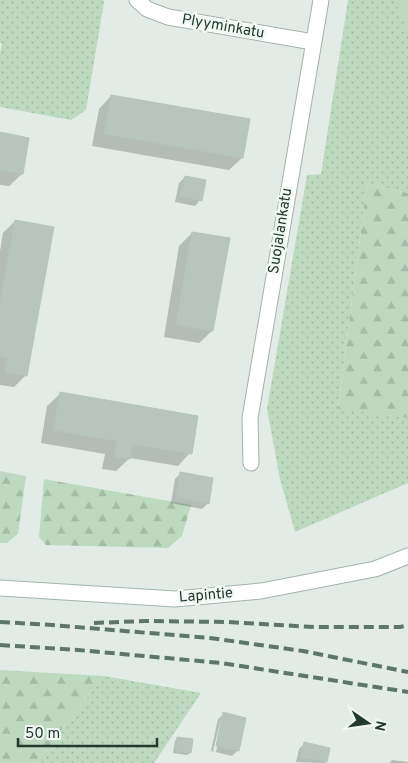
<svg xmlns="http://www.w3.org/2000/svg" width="408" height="763" viewBox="0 0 408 763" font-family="Overpass,sans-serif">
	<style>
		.green { fill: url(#green-dots) }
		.forest { fill: url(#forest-firs) }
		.pitch { fill: #bddac1 }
		.shadow { fill: #0003; fill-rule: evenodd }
		.building { fill: #b8c5be; stroke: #b5c4bc }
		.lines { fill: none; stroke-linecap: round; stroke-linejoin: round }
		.street-casing { stroke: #a5b2ac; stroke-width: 17 }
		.secondary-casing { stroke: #a2b5ac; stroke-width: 17 }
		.street { stroke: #fff; stroke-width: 15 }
		.secondary { stroke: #fff; stroke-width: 15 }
		.rail { stroke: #5e756c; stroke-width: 4; stroke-dasharray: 10 5; stroke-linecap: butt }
		.labels { text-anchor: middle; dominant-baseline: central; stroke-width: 5; stroke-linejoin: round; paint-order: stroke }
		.street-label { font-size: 15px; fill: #243a31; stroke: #f2f8f4 }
	</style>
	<defs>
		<pattern id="green-dots" width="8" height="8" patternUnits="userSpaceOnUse" patternTransform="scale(1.25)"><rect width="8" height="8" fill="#bddac1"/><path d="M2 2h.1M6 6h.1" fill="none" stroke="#a2bca6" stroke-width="1.8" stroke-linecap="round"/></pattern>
		<pattern id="forest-firs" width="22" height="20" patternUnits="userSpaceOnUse" patternTransform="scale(1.25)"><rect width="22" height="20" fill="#bddac1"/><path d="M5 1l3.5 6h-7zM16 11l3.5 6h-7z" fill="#a2bca6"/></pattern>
	</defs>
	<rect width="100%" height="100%" fill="#e2ebe6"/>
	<!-- green -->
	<path class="green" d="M0 0H103L104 2 86 110 71 120 0 107V54L2 43H0Z
		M348 0H408V193L367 184 338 408 408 418V483L295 532 280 479 267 409 307 175 321 174Z
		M104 676 201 693 154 763H36Z"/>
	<!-- forest -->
	<path class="forest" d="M367 184 408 193V418L338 409Z
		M0 471 26 476 18 534 7 543H0Z
		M44 479 191 505 182 536 168 548 46 545 39 537Z
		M0 670 104 676 36 763H0Z"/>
	<!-- pitch -->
	<path class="pitch" d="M395 0H408V31Z"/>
	<!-- shadow -->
	<path class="shadow" d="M111 96 242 158 229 170 92 146 99 109Z
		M0 134 22 174 9 186 0 185Z
		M185 177 200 200 195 206 175 202 179 183Z
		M15 221 26 375 14 387 0 385V251L3 233Z
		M192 233 212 331 199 343 164 337 179 246Z
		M60 394 190 453 178 466 130 458 116 471 102 469 105 454 41 443 47 406Z
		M181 473 208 503 202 509 171 503 175 479Z
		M224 714 238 750 232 756 211 751 218 719ZM221 719H223L216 752 213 751Z
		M177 738 190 753 187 755 173 753 175 741Z
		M304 744 326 762 325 763 296 762 299 749Z
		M392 760 408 762V763H389Z"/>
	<!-- building -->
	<path class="building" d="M111 95 250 119 243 158 104 134Z
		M0 132 29 138 23 174 0 170Z
		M185 176 206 180 202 201 180 196Z
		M15 220 54 227 27 376 5 372 8 357 0 356V304Z
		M192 232 230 238 213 331 176 325Z
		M60 392 198 416 192 454 132 444 130 459 114 457 117 441 53 430Z
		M180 472 213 478 209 504 176 498Z
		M223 712 246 718 239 751 216 746Z
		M177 737 193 739 191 753 175 751Z
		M304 742 330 748 327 762 301 757Z"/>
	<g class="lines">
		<defs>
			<path id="street" d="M137 0 147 9 168 17 313 42
				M251 463 250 418 321 0"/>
			<path id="secondary" d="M0 588 175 599 261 591 375 569 408 556"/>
		</defs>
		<!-- street casing -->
		<use href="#street" class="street-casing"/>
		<!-- secondary casing -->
		<use href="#secondary" class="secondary-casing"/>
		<!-- street -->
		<use href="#street" class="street"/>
		<!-- secondary -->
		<use href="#secondary" class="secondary"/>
		<!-- rail -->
		<path class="rail" d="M0 622 52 625 210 638 303 651 408 672
			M94 623 145 621 227 622 314 627H400L408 625
			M0 645 78 650 221 663 408 692"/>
	</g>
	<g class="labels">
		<!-- street labels -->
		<g class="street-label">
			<text transform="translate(223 27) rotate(10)">Plyyminkatu</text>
			<text transform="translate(281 231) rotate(-81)">Suojalankatu</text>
			<text transform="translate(206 596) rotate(-5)">Lapintie</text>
		</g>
	</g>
	<!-- north arrow -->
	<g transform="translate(368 723) rotate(103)" stroke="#f2f8f4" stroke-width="4" paint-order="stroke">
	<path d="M0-4L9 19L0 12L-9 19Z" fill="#243a31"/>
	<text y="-8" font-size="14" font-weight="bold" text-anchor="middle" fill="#243a31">N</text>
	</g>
	<!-- scale -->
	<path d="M18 738v8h139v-8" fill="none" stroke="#243a31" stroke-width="2.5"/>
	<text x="25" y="738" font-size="15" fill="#243a31" stroke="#f2f8f4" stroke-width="4" paint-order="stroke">50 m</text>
</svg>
